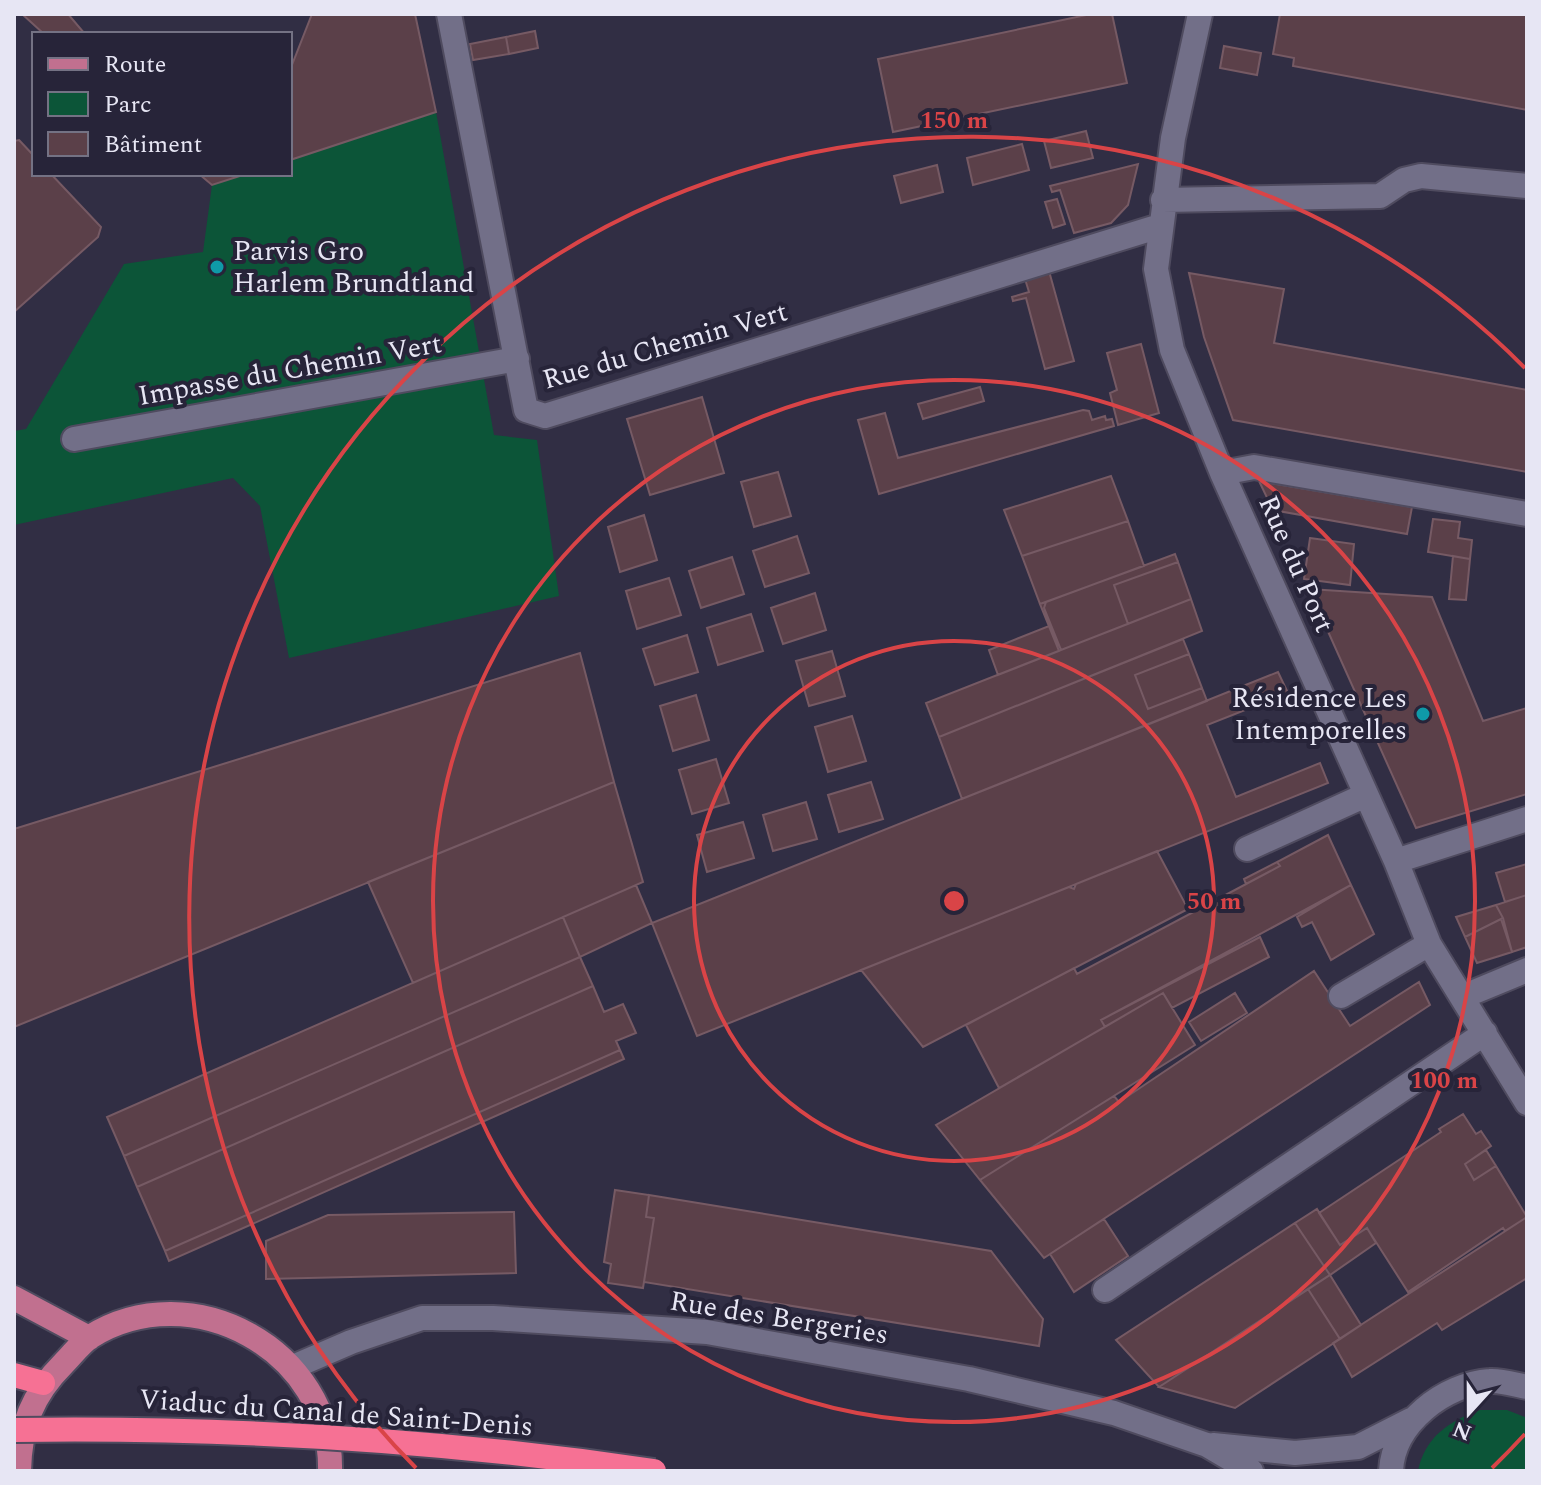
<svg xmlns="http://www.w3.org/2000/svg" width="1541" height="1485" viewBox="0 0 1541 1485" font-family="Spectral,serif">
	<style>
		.green { fill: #0c5538 }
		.building { fill: #5b4049; stroke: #765a64; stroke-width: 2 }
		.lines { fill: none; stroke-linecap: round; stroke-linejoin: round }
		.minor-casing { stroke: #4f4b5f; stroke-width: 28 }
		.major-casing { stroke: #4f4b5f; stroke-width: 28 }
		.highway-casing { stroke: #4f4b5f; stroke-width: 28 }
		.minor { stroke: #726f88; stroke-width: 24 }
		.major { stroke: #c1708f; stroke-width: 24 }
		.highway { stroke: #f67194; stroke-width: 24 }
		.highway-bridge-casing { stroke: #4f4b5f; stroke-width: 28; stroke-linecap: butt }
		.highway-bridge { stroke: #f67194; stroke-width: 24 }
		.ring { fill: none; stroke: #d94447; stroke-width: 4 }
		.culture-dot { fill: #0f9aa8; stroke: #272439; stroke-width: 3 }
		.labels { text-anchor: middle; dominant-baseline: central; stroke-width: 8; stroke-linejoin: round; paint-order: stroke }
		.poi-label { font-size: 28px; fill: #e7e6f4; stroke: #272439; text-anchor: start }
		.street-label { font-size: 28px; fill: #e7e6f4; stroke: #272439 }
		.centre { fill: #d94447; stroke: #272439; stroke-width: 4 }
		.ring-label { font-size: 24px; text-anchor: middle; font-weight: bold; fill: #d94447; stroke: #272439; stroke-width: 8; stroke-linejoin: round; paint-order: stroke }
	</style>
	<rect width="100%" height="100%" fill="#312e44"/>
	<!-- green -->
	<path class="green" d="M436 112 494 435 537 440 559 596 289 658 260 506 233 478 14 525V431L26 429 124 264 203 252 212 185 246 174H290V160Z
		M1480 1410H1507L1527 1418V1471H1418C1425 1437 1449 1421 1480 1410Z"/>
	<!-- building -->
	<path class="building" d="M22 14H68L85 34H44Z
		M312 14H415L436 112 290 160V70Z
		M1091 14H1112L1127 83 893 132 878 59Z
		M1280 14H1527V110L1293 66 1294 58 1273 54Z
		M535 31 538 48 509 54 506 37Z
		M506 37 509 54 473 60 470 44Z
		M1224 46 1261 53 1257 75 1220 68Z
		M1086 131 1093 158 1051 168 1044 141Z
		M19 140 34 156V174H51L101 227 98 237 14 312V141Z
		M1022 144 1029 170 973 185 967 158Z
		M1138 164 1128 205 1111 223 1074 233 1060 190 1052 192 1050 186Z
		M937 165 943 192 901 203 894 176Z
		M199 174H246L212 185Z
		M1057 199 1065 224 1053 228 1045 202Z
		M1049 271 1074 361 1045 369 1026 298 1013 301 1012 297 1029 292 1025 279Z
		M1189 273 1284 289 1274 343 1527 390V472L1233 420 1204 337Z
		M1141 344 1159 413 1118 425 1110 393 1117 390 1107 353Z
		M980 387 984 401 923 419 918 404Z
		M702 397 724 473 650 495 627 419Z
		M1083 410 1089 411 1092 420 1105 416 1106 420 1112 419 1114 426 879 494 858 420 885 413 898 458Z
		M778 472 791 516 754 527 741 482Z
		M1111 476 1128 521 1022 556 1004 510Z
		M1259 481 1412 507 1407 534 1273 510Z
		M644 515 657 560 620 572 608 527Z
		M1433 519 1460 522 1458 538 1472 540 1470 559 1428 552Z
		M1128 521 1144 566 1040 604 1022 556Z
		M797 536 809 573 765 587 753 551Z
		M1310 538 1354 544 1350 585 1304 579Z
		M1175 554 1178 562 1114 585 1128 624 1061 650 1044 608 1046 602Z
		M1453 556 1470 559 1466 600 1449 599Z
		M732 557 744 594 701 608 689 571Z
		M1178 562 1191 599 1128 624 1114 585Z
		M669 578 681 615 637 629 626 591Z
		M1309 589 1432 597 1483 721 1527 708V794L1416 828Z
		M815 593 826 630 783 644 771 608Z
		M1191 599 1202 631 939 737 926 703Z
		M1046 602 1044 608 1059 651 1040 604Z
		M751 614 763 651 718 665 707 628Z
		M1049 626 1059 651 998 675 989 650Z
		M687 635 698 672 655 685 643 649Z
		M1183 639 1189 654 1135 675 1148 709 1202 688 1207 701 962 799 939 737Z
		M832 651 845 696 809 706 796 661Z
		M580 653 614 782 14 1027V829Z
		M1189 654 1202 688 1148 709 1135 675Z
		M1278 672 1288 693 1207 725 1236 797 1320 763 1328 783 697 1036 652 923Z
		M696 695 709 740 673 751 660 706Z
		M852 716 866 761 828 772 815 727Z
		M716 759 729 803 692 814 679 770Z
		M614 782 643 882 413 983 368 882Z
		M871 782 883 819 839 832 828 795Z
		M806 802 817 839 773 851 763 815Z
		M743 822 754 858 707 872 697 835Z
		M1328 835 1351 885 1101 1020 1105 1027 999 1088 966 1025 1074 968 1077 974 1280 866 1277 862Z
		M1157 851 1188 909 923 1047 861 970 1069 887 1074 889 1076 884Z
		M1277 862 1280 866 1246 884 1244 879Z
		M1527 864V895L1505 902 1496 873Z
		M636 885 652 923 580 957 563 917Z
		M1351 885 1374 934 1331 960 1312 922 1302 927 1297 917Z
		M1527 895V947L1512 952 1503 918 1496 905Z
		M1496 905 1503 918 1465 937 1456 917Z
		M563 917 580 957 124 1156 107 1117Z
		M1501 919 1512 952 1477 963 1465 937Z
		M1260 937 1269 957 1172 1008 1163 993 1105 1027 1101 1020Z
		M580 957 593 986 137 1187 124 1156Z
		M1314 971 1350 1026 1419 982 1430 1005 1044 1258 980 1180 1114 1096 1119 1102Z
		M593 986 604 1012 623 1004 636 1033 616 1041 620 1050 165 1251 137 1187Z
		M1163 993 1195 1045 980 1180 936 1125Z
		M1235 993 1247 1013 1201 1041 1189 1022Z
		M620 1050 624 1059 169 1261 165 1251Z
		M1463 1114 1476 1134 1481 1131 1491 1146 1465 1164 1474 1180 1496 1166 1527 1217 1505 1231 1503 1228 1408 1292 1367 1228 1340 1245 1319 1213 1441 1132 1439 1129Z
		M1486 1150 1496 1166 1474 1180 1465 1164Z
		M615 1190 649 1195 646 1217 654 1218 643 1288 608 1283 611 1264 604 1262Z
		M649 1195 991 1251 1043 1319 1039 1346 644 1282 654 1218 646 1217Z
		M1317 1209 1340 1245 1367 1228 1376 1243 1330 1275 1295 1223Z
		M514 1212 516 1273 266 1279V1241L328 1215Z
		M1527 1217V1278L1442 1330 1437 1323 1352 1377 1333 1343Z
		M1104 1219 1128 1256 1074 1292 1050 1254Z
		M1295 1223 1330 1275 1159 1387 1116 1340Z
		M1330 1275 1361 1325 1340 1339 1308 1289Z
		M1308 1289 1340 1339 1235 1408 1159 1387Z"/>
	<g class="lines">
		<defs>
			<path id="minor" d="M449 14 526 410 545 416 1160 226
				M1200 14 1173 138 1156 269 1172 350 1222 473 1396 861 1429 944 1527 1103
				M1163 200 1380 196 1404 180 1421 176 1527 186
				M74 439 517 359
				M1222 473 1254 467 1527 514
				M1247 849 1366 795
				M1396 861 1527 819
				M1341 996 1429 944
				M1462 997 1527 970
				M1105 1290 1485 1033
				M293 1367 351 1342 422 1318H493L707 1332 969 1379 1114 1413 1207 1445 1251 1471
				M1213 1445 1295 1453 1358 1447 1411 1420
				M1391 1471C1393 1423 1445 1384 1490 1381 1501 1380 1516 1385 1527 1387"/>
			<path id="major" d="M14 1298 89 1338
				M19 1471C20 1426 32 1395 64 1363 72 1355 81 1343 90 1337 192 1273 333 1351 330 1471"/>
			<path id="highway" d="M14 1375 43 1383"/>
		</defs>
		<!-- minor casing -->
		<use href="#minor" class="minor-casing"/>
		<!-- major casing -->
		<use href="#major" class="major-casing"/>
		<!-- highway casing -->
		<use href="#highway" class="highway-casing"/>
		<!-- minor -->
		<use href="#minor" class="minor"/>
		<!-- major -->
		<use href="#major" class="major"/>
		<!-- highway -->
		<use href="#highway" class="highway"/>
		<defs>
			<path id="highway-bridge" d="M14 1430C227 1427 443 1440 654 1471"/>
		</defs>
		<!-- highway-bridge casing -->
		<use href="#highway-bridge" class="highway-bridge-casing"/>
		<!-- highway-bridge -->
		<use href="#highway-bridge" class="highway-bridge"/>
	</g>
	<!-- distance rings -->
	<g class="ring">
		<circle cx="954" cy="901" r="260"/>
		<circle cx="954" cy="901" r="521"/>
		<path d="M1525 1434A781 781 0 0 1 1492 1468M416 1468A781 781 0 1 1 1525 368"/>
	</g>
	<!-- markers -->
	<g class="culture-dot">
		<circle cx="217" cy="267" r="8"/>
		<circle cx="1423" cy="714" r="8"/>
	</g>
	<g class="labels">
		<!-- poi labels -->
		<g class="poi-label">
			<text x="233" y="251">Parvis Gro<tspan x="233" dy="32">Harlem Brundtland</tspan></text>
			<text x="1407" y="698" text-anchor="end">Résidence Les<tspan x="1407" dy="32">Intemporelles</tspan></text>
		</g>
		<!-- street labels -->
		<g class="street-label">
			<text transform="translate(665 346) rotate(-16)">Rue du Chemin Vert</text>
			<text transform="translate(290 370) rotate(-10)">Impasse du Chemin Vert</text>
			<text transform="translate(1296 564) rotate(66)">Rue du Port</text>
			<text transform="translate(779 1318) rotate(9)">Rue des Bergeries</text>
			<text transform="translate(336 1413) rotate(4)">Viaduc du Canal de Saint-Denis</text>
		</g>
	</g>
	<circle cx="954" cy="901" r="12" class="centre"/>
	<g class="ring-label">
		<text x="954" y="128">150 m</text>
		<text x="1214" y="909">50 m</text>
		<text x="1444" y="1088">100 m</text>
	</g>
	<!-- border -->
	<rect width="1541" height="1485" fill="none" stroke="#e7e6f4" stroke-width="32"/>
	<!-- legend -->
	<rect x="32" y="32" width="260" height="144" fill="#272439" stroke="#747284" stroke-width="2"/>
	<rect x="48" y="58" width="40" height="12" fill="#c1708f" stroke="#747284" stroke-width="2"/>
	<text x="104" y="72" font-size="24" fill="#e7e6f4">Route</text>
	<rect x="48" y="92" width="40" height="24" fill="#0c5538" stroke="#747284" stroke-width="2"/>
	<text x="104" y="112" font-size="24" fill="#e7e6f4">Parc</text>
	<rect x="48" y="132" width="40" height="24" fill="#5b4049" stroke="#747284" stroke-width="2"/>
	<text x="104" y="152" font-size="24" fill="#e7e6f4">Bâtiment</text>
	<!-- north arrow -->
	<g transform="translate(1469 1413) rotate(201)" stroke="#272439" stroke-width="6" paint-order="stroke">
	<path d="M0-6L14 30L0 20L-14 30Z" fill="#e7e6f4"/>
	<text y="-12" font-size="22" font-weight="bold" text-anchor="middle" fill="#e7e6f4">N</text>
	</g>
</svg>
